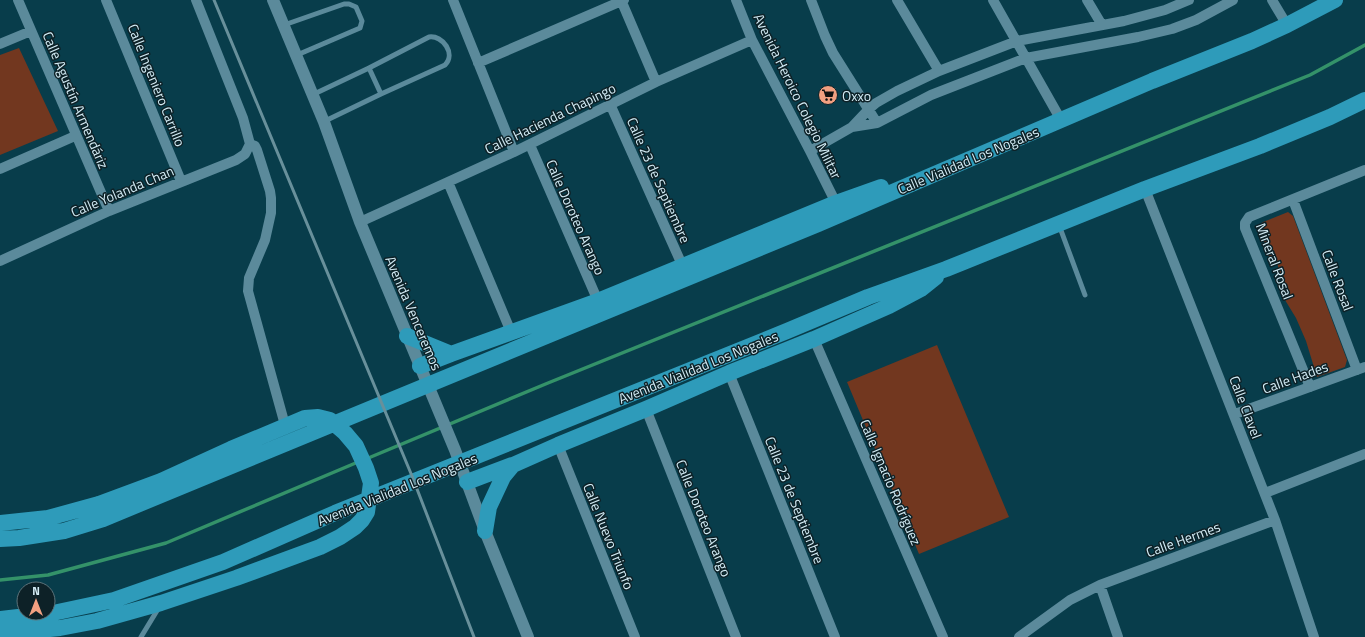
<svg xmlns="http://www.w3.org/2000/svg" width="1365" height="637" viewBox="0 0 1365 637" font-family="'Titillium Web',sans-serif">
	<style>
		.green { fill: #72371f }
		.lines { fill: none; stroke-linecap: round; stroke-linejoin: round }
		.stream { stroke: #349269; stroke-width: 3.5 }
		.service { stroke: #5b8a9b; stroke-width: 5 }
		.minor { stroke: #5b8a9b; stroke-width: 10 }
		.tertiary { stroke: #5b8a9b; stroke-width: 12 }
		.trunk { stroke: #2e9bba; stroke-width: 16 }
		.rail { stroke: #68909b; stroke-width: 3 }
		.labels { text-anchor: middle; dominant-baseline: central; stroke-width: 3; stroke-linejoin: round; paint-order: stroke }
		.street-label { font-size: 14px; fill: #d4edf6; stroke: #0d2127 }
		.poi-label { font-size: 14px; fill: #d4edf6; stroke: #0d2127; text-anchor: start }
	</style>
	<rect width="100%" height="100%" fill="#083d4b"/>
	<!-- green -->
	<path class="green" d="M19 48 58 131 0 155V55Z
		M1288 212 1293 216 1347 360 1345 367 1317 377 1306 341 1296 318 1285 300 1283 284 1277 263 1266 254 1264 241 1257 227 1263 222Z
		M937 345 1009 517 919 554 847 382Z"/>
	<g class="lines">
		<!-- stream -->
		<path class="stream" d="M366 459 548 383 1310 75 1365 45
			M0 580 48 575 166 543 358 462"/>
		<!-- service -->
		<path class="service" d="M284 25 344 4H349L356 7 362 21 360 28 297 55
			M369 68 429 37C443 35 456 54 445 65L381 94
			M312 95 369 68 381 94 325 121
			M1059 225 1085 295
			M141 637 158 609"/>
		<!-- minor -->
		<path class="minor" d="M18 0 109 211
			M106 0 181 181
			M196 0 243 118 250 144
			M453 0 514 152
			M621 0 656 82
			M736 0 752 40 810 151 836 203
			M811 0 825 36 833 53 877 123
			M897 0 939 71
			M993 0 1061 120
			M1087 0 1102 25
			M1272 0 1287 25
			M0 44 31 31
			M478 63 624 0
			M610 104 683 267
			M852 127 869 109 876 103 897 91 939 71 1017 41 1124 21 1165 10 1189 0
			M250 144 255 146 257 150 270 191 271 198V213L265 240 249 278 248 291 285 425
			M530 145 598 301
			M810 151 852 127 877 123 931 95 1026 58 1138 37 1172 29 1196 20 1233 0
			M0 169 75 136
			M448 182 511 332
			M1145 189 1275 520 1314 637
			M1293 200 1357 370
			M360 222 514 152 656 82 752 40
			M0 261 109 211 236 160 245 154 250 144
			M814 339 943 637
			M729 373 835 637
			M1310 387 1245 228V223L1249 217 1365 170
			M646 409 736 637
			M1235 414 1365 367
			M558 445 635 637
			M1265 493 1365 454
			M1100 585 1118 637
			M1019 637 1070 600 1100 585 1275 520"/>
		<!-- tertiary -->
		<path class="tertiary" d="M273 0 324 122 360 222 455 450 485 531 528 637"/>
		<!-- trunk -->
		<path class="trunk" d="M407 336 451 354 598 301 836 203 881 187
			M420 366 451 354
			M467 482 512 465
			M0 523 48 518 99 504 161 481 231 449 305 418 318 417 330 420 345 433 356 446 366 468 371 483 367 512 362 520 355 527 340 537 320 547 236 578 161 603 97 621 60 628 0 634
			M485 531 489 507 503 477 513 465 558 445 646 409 729 373 814 339 889 306 921 289 936 277
			M0 539 19 538 64 531 103 519 818 224 1152 81 1252 41 1287 25 1335 0
			M0 619 53 613 114 600 223 562 335 513 787 331 868 297 946 269 1145 189 1260 146 1330 117 1365 100"/>
		<!-- rail -->
		<path class="rail" d="M214 0 412 476 474 637"/>
	</g>
	<!-- icons -->
	<defs>
		<symbol id="supermarket-disc" viewBox="-11 -11 22 22"><circle r="9.5" fill="#f2a081" stroke="#0d2127"/><path d="M-6-5.5h2.5l.6 2H6L4.5 2H-2.5L-4.4-4H-6ZM-1.5 3.2a1.3 1.3 0 1 0 .1 0ZM3 3.2a1.3 1.3 0 1 0 .1 0Z" fill="#111"/></symbol>
	</defs>
	<g fill-rule="evenodd">
		<use href="#supermarket-disc" x="817" y="84" width="22" height="22"/>
	</g>
	<g class="labels">
		<!-- street labels -->
		<g class="street-label">
			<text transform="translate(157 85) rotate(68)">Calle Ingeniero Carrillo</text>
			<text transform="translate(798 96) rotate(64)">Avenida Heroico Colegio Militar</text>
			<text transform="translate(76 100) rotate(67)">Calle Agustín Armendáriz</text>
			<text transform="translate(550 118) rotate(-26)">Calle Hacienda Chapingo</text>
			<text transform="translate(968 160) rotate(-23)">Calle Vialidad Los Nogales</text>
			<text transform="translate(659 180) rotate(66)">Calle 23 de Septiembre</text>
			<text transform="translate(122 191) rotate(-23)">Calle Yolanda Chan</text>
			<text transform="translate(576 217) rotate(66)">Calle Doroteo Arango</text>
			<text transform="translate(1275 261) rotate(69)">Mineral Rosal</text>
			<text transform="translate(1338 280) rotate(69)">Calle Rosal</text>
			<text transform="translate(414 313) rotate(67)">Avenida Venceremos</text>
			<text transform="translate(698 367) rotate(-22)">Avenida Vialidad Los Nogales</text>
			<text transform="translate(1295 377) rotate(-20)">Calle Hades</text>
			<text transform="translate(1246 407) rotate(69)">Calle Clavel</text>
			<text transform="translate(891 482) rotate(67)">Calle Ignacio Rodríguez</text>
			<text transform="translate(397 489) rotate(-22)">Avenida Vialidad Los Nogales</text>
			<text transform="translate(795 500) rotate(68)">Calle 23 de Septiembre</text>
			<text transform="translate(704 518) rotate(68)">Calle Doroteo Arango</text>
			<text transform="translate(609 536) rotate(68)">Calle Nuevo Triunfo</text>
			<text transform="translate(1183 539) rotate(-20)">Calle Hermes</text>
		</g>
		<!-- poi labels -->
		<g class="poi-label">
			<text x="842" y="95">Oxxo</text>
		</g>
	</g>
	<!-- north arrow -->
	<g transform="translate(36 601)"><circle r="19" fill="#0d2127" stroke="#5d737a"/>
	<path d="M0-3L7 15L0 10L-7 15Z" fill="#f2a081"/>
	<text y="-6" font-size="11" font-weight="bold" text-anchor="middle" fill="#d4edf6">N</text>
	</g>
</svg>
